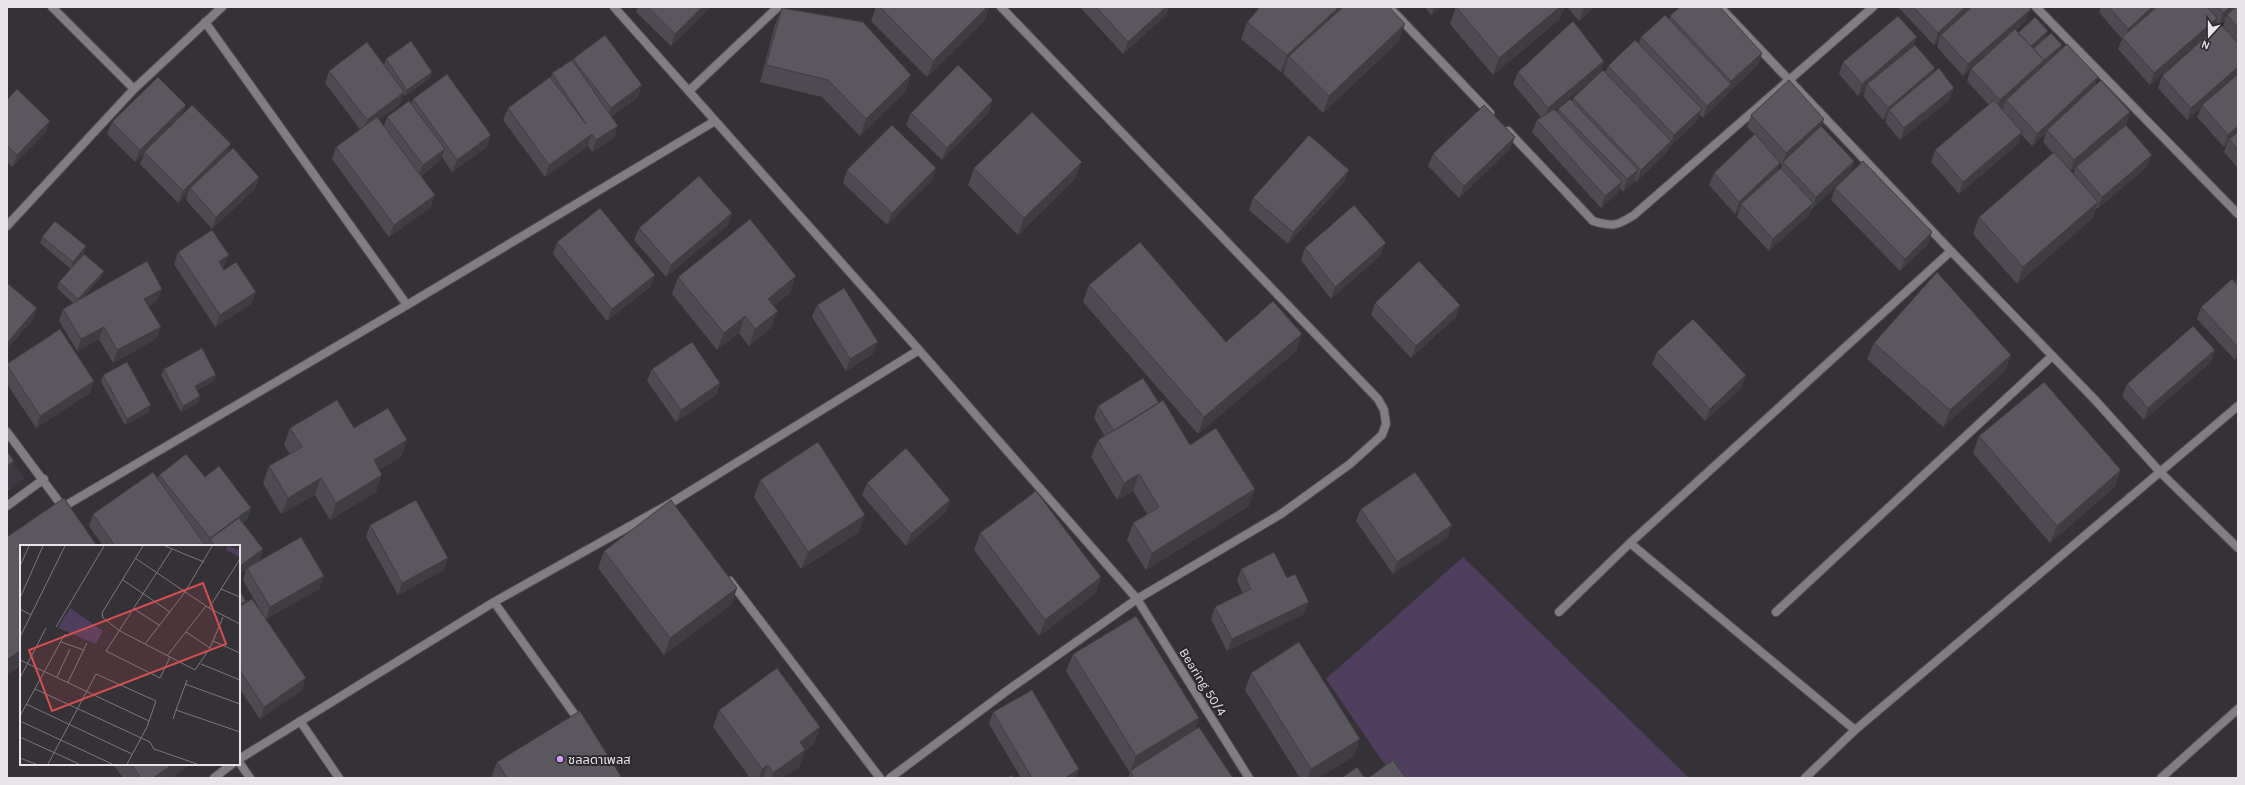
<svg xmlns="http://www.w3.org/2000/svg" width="2245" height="785" viewBox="0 0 2245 785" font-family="Karla,'Noto Sans Thai',sans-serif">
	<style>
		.built { fill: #3e3843 }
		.green { fill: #4f3e5e }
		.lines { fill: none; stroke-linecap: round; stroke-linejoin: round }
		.service-casing { stroke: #514e53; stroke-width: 10 }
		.minor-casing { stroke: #514e53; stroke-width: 10 }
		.service { stroke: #807e82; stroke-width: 8 }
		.minor { stroke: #807e82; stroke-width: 8 }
		.wall { fill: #4d4b51; fill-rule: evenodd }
		.shaded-wall { fill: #3f3d42 }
		.building { fill: #5a575e; stroke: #3f3d42 }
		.poi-dot { fill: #d19dfe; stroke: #2a272d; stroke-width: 1.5 }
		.labels { text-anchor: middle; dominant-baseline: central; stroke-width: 4; stroke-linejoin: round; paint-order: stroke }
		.street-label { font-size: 13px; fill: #e7e5e9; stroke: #2a272d }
		.poi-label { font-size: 13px; fill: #e7e5e9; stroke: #2a272d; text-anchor: start }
		.inset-road { fill: none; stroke: #7c797e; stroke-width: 1 }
		.view { fill: #d94e4f; fill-opacity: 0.15; stroke: #d94e4f; stroke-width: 2 }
		.inset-edge { fill: none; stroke: #e7e5e9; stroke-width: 2 }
	</style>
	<rect width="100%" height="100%" fill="#343137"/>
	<!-- built -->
	<path class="built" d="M7 455 25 478 7 492Z"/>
	<!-- green -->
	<path class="green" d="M1463 557 1689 778H1394L1326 679Z"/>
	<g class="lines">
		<defs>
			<path id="service" d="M300 721 339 778"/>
			<path id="minor" d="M52 7 134 89
				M614 7 919 350 1137 599 1249 778
				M1389 7 1490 113
				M1720 7 1951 251 2096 401 2160 472 2238 548
				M2036 7 2238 214
				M205 22 407 305
				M690 90 778 7
				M1508 131 1593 221C1613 227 1617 226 1634 215L1873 7
				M7 226 134 89 222 7
				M7 432 65 510
				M7 506 44 479
				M63 507 407 305 715 121
				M1630 543 1855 730
				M730 581 880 778
				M494 602 580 722
				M1559 612 1630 543 1951 251
				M1776 612 2052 356
				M239 759 494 602 671 503 919 350
				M239 762 250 778
				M214 778 232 764
				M890 778 1008 690 1137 599 1281 514 1350 464 1382 435 1386 424 1384 410 1378 399 1001 7
				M1805 778 1855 730 2238 406
				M2161 778 2238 709"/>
		</defs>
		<!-- service casing -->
		<use href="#service" class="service-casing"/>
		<!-- minor casing -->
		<use href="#minor" class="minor-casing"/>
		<!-- service -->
		<use href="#service" class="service"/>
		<!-- minor -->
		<use href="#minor" class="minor"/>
	</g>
	<!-- wall -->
	<path class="wall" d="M638 7H710L671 46 636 12Z
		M876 7H989L985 20 927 77 871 21Z
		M1080 7H1169L1166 15 1123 54Z
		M1425 7H1441L1431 15Z
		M1456 7 1560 19 1493 75 1450 24Z
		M1567 7H1595L1579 21Z
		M1898 7H2029L2026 21 2016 30 2018 33 2045 37 2033 49 2062 45 2060 51 2095 85 2130 112 2126 124 2091 155 2147 167 2097 209 2096 208 2092 219 2017 284 1973 234 1979 217 2053 153 2043 142 2046 133 2032 146 2021 134 2018 144 1959 194 1931 162 1935 150 1989 105 1967 81 1971 69 1963 76 1937 47 1939 40 1934 45ZM2004 105 2002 110 2001 108ZM2076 167 2073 174 2071 171Z
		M2101 7H2238V168L2224 152 2227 144 2224 147 2197 117 2201 108 2187 120 2158 88 2162 76 2223 27 2225 20 2219 25 2216 22 2213 30 2150 85 2118 49 2122 39 2099 12Z
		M782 8 911 75 905 92 860 136 822 97 760 82 775 25Z
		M1670 16 1762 53 1758 65 1728 93 1726 96 1703 118 1699 114 1697 121 1669 147 1666 153 1636 182 1635 180 1634 182 1623 192 1620 188 1617 194 1601 208 1532 132 1537 120 1541 117 1513 84 1518 72 1604 61 1600 73 1555 110 1557 112 1558 109 1572 101 1573 98 1605 72 1608 66 1639 43 1641 37 1669 20Z
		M1247 22 1399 41 1323 113 1283 73 1285 68 1281 72 1241 39Z
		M1914 46 1933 73 1954 88 1949 100 1900 140 1885 122 1887 117 1883 120 1863 96 1866 89 1858 96 1839 74 1843 62Z
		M386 59 432 72 430 78 405 96 403 94 400 104 379 119 384 126 387 117 411 104 413 99 487 147 452 172 442 157 440 161 421 176 431 207 389 237 332 159 336 147 360 129 325 83 329 71 384 65Z
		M573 59 638 97 611 117 614 138 592 152 588 146 545 177 503 120 508 108 551 78 552 73 572 60Z
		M7 100 50 121 45 133 12 167 7 162Z
		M989 112 942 160 906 125 911 113Z
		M182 115 227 153 259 177 255 189 212 229 186 200 188 193 178 203 140 164 144 154 135 162 107 134 112 122Z
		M1751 115 1824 119 1821 126 1854 161 1850 173 1812 209H1811L1809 215 1769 251 1737 217 1740 209 1735 214 1709 185 1714 173 1754 134 1747 127ZM1777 160 1782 165 1781 168 1777 172 1780 163Z
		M1510 149 1459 198 1428 166 1433 154Z
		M974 168 1076 178 1018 235 968 185Z
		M847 170 932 180 887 225 843 183Z
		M1349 170 1344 182 1288 244 1249 210 1253 198Z
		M1835 188 1928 244 1900 271 1831 200Z
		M732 213 728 225 666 277 634 240 639 228Z
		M42 237 86 246 84 252 73 267 104 271 101 277 84 297 157 301 148 306 161 327 156 339 113 363 99 339 77 351 59 321 63 309 73 303 57 288 59 282 71 269 40 243Z
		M557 242 655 275 650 287 607 321 553 254Z
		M1305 248 1381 255 1331 299 1301 260Z
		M178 252 224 267 223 268 224 270 256 292 251 304 215 327 174 264Z
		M2238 275V357L2235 360 2197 319 2201 307 2235 283Z
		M678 277 790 293 773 306 771 328 749 346 739 333 717 350 672 294Z
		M1089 285 1226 342 1302 334 1296 351 1198 434 1083 302Z
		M1375 303 1460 305 1456 317 1411 358 1371 315Z
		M817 305 873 354 846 371 812 317Z
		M1874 343 2011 355 2005 371 1943 427 1867 359Z
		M2215 350 2211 362 2144 420 2122 396 2127 384Z
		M1657 352 1746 375 1741 388 1705 421 1652 364Z
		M7 364 90 393 36 428 7 384Z
		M164 369 216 375 214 381 197 390 200 396 198 403 181 412 161 375Z
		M652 369 720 383 716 395 676 422 647 381Z
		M103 375 149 412 125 425 101 382Z
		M1159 403 1190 445 1249 506 1146 570 1127 540 1133 523 1147 514 1133 491 1117 500 1091 457 1098 440 1105 436 1094 418 1098 406Z
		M290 428H354L407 440 401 457 379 470 376 492 330 520 315 495 281 514 263 483 269 466 290 454 284 445Z
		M1979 436 2115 487 2050 543 1973 453Z
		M159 475 205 477 251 508 247 520 243 523 263 549 259 561 324 576 319 589 266 619 302 690 260 719 239 688V590L246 601 245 603 263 615 243 580 246 570 239 575V546H103L89 526 93 514 158 478Z
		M760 480 859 532 801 569 754 497Z
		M867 483 950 500 946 512 906 546 862 495Z
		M1361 509 1448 537 1393 574 1356 521Z
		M370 525 444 570 398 595 366 537Z
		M980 533 1101 577 1095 594 1039 636 974 550Z
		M604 551 737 588 731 605 664 655 598 568Z
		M1241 569 1287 578 1304 614 1227 651 1211 619 1215 607 1243 593 1237 581Z
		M1073 654 1199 718 1195 729 1233 778H1128L1130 773 1066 671Z
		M1251 673 1360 739 1354 756 1318 778H1300L1245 690Z
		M719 710 820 727 814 744 805 751 799 767 783 778H750L713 727Z
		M993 712 1079 769 1076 778H1021L989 724Z
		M497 762 622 778H491Z
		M113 764H192L171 778H123Z"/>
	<!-- shaded-wall -->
	<path class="shaded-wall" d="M702 7H710L671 46 675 34Z
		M987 7H989L985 20 927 77 933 61Z
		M1166 7H1169L1166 15 1123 54 1128 42Z
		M1339 7H1351L1289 56 1285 68 1281 72 1287 55Z
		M1434 7H1441L1431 15Z
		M1560 7H1565L1560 19 1493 75 1499 58Z
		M1585 7H1595L1579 21 1583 9Z
		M1965 7H1974L1941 35 1939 40 1934 45 1938 33Z
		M2152 7H2162L2124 39 2128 29Z
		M2230 7H2238L2227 15 2225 20 2219 25 2223 13Z
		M2031 9 2026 21 1963 76 1968 64Z
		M2217 18 2213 30 2150 85 2154 73Z
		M1405 24 1399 41 1323 113 1329 96Z
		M2048 31 2045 37 2028 53 2030 47Z
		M1917 37 1912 49 1867 84 1866 89 1858 96 1862 84Z
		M2062 45 2059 51 2042 67 2040 72 2006 100 2004 105 1996 112 2000 100Z
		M1762 53 1758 65 1728 93 1726 96 1703 118 1707 106 1730 85 1731 81Z
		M1604 61 1600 73 1543 120 1548 108Z
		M2238 67V75L2202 105 2201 108 2187 120 2191 108Z
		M1935 68 1931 80 1889 110 1887 117 1883 120 1888 108Z
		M432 72 430 78 405 96 407 90Z
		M911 75 905 92 860 136 866 119Z
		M2098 77 2094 89 2047 130 2046 133 2032 146 2037 134Z
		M642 85 638 97 606 120 611 108Z
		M1954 88 1949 100 1900 140 1904 128Z
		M404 92 400 104 363 132 367 120Z
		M993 100 989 112 942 160 947 148Z
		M186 105 181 117 144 152V154L135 162 140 150Z
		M1702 109 1697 121 1669 147 1674 135Z
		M2130 112 2126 124 2070 172 2074 160Z
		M1824 119 1820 131 1783 162 1786 153Z
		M50 121 45 133 12 167 17 155Z
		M618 126 614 138 592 152 596 140Z
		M2238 126V134L2229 139 2227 144 2224 147 2228 135Z
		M2022 132 2018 144 1959 194 1963 182Z
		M592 134 588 146 545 177 549 165Z
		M491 135 487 147 452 172 457 160Z
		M1515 137 1510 149 1459 198 1464 186Z
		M1671 141 1666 153 1636 182 1641 170Z
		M231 144 226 156 190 188 188 193 178 203 183 191Z
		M445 149 440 161 418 177 423 165Z
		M2152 155 2147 167 2097 209 2102 197Z
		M1854 161 1850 173 1812 209 1816 197Z
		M1082 162 1076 178 1018 235 1024 218Z
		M1780 163 1776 175 1741 204 1740 209 1735 214 1739 202Z
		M936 168 932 180 887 225 892 213Z
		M1349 170 1344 182 1288 244 1293 232Z
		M1638 170 1634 182 1623 192 1627 179Z
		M259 177 255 189 212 229 216 217Z
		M1622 182 1617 194 1601 208 1605 196Z
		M435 195 431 207 389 237 394 225Z
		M2098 202 2092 219 2017 284 2023 267Z
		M1813 203 1809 215 1769 251 1773 239Z
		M732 213 728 225 666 277 671 265Z
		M1932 232 1928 244 1900 271 1905 259Z
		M1386 243 1381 255 1331 299 1335 287Z
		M86 246 84 252 71 269 73 262Z
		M229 255 224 267 214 274 219 262Z
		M104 271 101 277 76 306 78 299Z
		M655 275 650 287 607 321 612 309Z
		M796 276 790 293 761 315 768 299Z
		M162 289 157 301 140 311 144 299Z
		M256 292 251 304 215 327 220 315Z
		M1460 305 1456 317 1411 358 1416 346Z
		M37 308 33 320 7 350V343Z
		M778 311 771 328 749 346 755 329Z
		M745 316 739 333 717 350 724 333Z
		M104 327 99 339 77 351 81 339Z
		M161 327 156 339 113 363 117 350Z
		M1302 334 1296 351 1198 434 1204 417Z
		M878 342 873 354 846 371 850 359Z
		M2215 350 2211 362 2144 420 2148 408Z
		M2238 351V357L2235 360Z
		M2011 355 2005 371 1943 427 1950 410Z
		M216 375 214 381 193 393 195 386Z
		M1746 375 1741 388 1705 421 1710 409Z
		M94 381 90 393 36 428 40 416Z
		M720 383 716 395 676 422 681 410Z
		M200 396 198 403 181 412 183 406Z
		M151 405 149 412 125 425 127 419Z
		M407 440 401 457 368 477 374 460Z
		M14 461 8 478H7V466Z
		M2121 470 2115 487 2050 543 2057 526Z
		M1139 474 1133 491 1117 500 1124 483Z
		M382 475 376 492 330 520 336 503Z
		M321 478 315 495 281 514 288 498Z
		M1255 489 1249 506 1146 570 1152 553Z
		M950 500 946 512 906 546 911 534Z
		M251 508 247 520 214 544 210 539 207 546 210 538Z
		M865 515 859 532 801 569 808 552Z
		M1452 525 1448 537 1393 574 1397 562Z
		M263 549 259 561 247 568 246 570 239 575V567Z
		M448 558 444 570 398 595 402 583Z
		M324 576 319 589 266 619 270 607Z
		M1101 577 1095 594 1039 636 1045 620Z
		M737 588 731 605 664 655 670 638Z
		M246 601 243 607 239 610V605Z
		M1309 602 1304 614 1227 651 1232 639Z
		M21 650V666L7 675V660Z
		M306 678 302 690 260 719 264 707Z
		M1199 718 1193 735 1130 772 1136 756Z
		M820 727 814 744 805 751 799 767 783 778H771L773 773 800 742Z
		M1360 739 1354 756 1318 778H1308L1311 769Z
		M173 764H192L171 778H153Z
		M768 765 763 778H759L762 769Z
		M1079 769 1076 778H1065Z"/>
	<!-- building -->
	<path class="building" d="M648 7H702L675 34Z
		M880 7H987L933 61Z
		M1096 7H1166L1128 42Z
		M1260 7H1339L1287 55 1247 22Z
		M1343 7H1389L1405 24 1329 96 1289 56Z
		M1456 7H1560L1499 58Z
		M1680 7H1720L1762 53 1731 81 1670 16Z
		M1913 7H1965L1938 33Z
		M1972 7H2029L2031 9 1968 64 1941 35Z
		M2109 7H2152L2128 29Z
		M2157 7H2207L2217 18 2154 73 2122 37Z
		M2218 7H2230L2223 13Z
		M2236 7H2238V27L2227 15Z
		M782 8 863 22 911 75 866 119 828 80 766 65Z
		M1665 15 1731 84 1707 106 1641 37Z
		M1898 16 1917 37 1862 84 1843 62Z
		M2035 17 2048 31 2031 46 2018 33Z
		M1573 21 1604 61 1548 108 1518 72Z
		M2220 24 2238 43V67L2191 108 2162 76Z
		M2015 29 2044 60 2000 100 1971 69Z
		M2051 33 2062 45 2044 60 2033 49Z
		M605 35 642 85 611 108 573 59Z
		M1635 40 1702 109 1674 135 1608 66Z
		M411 41 432 72 407 90 386 59Z
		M367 42 404 92 367 120 329 71Z
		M2067 44 2098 77 2037 134 2006 100Z
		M1915 45 1935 68 1888 108 1867 84Z
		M572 60 618 126 596 140 592 134 549 165 508 108 550 77 586 124 552 73Z
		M958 65 993 100 947 148 911 113Z
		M1939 68 1954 88 1904 128 1889 110Z
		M1603 70 1671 141 1641 170 1573 98Z
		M447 74 491 135 457 160 413 99Z
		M2238 74V126L2228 135 2202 105Z
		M158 77 186 105 140 150 112 122Z
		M1789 80 1824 119 1786 153 1751 115Z
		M2101 80 2130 112 2074 160 2047 130Z
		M17 89 50 121 17 155 7 146V100Z
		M1570 99 1638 170 1627 179 1558 109Z
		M1994 100 2022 132 1963 182 1935 150Z
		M409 101 445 149 423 165 387 117Z
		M192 105 231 144 183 191 144 152Z
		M1484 105 1515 137 1464 186 1433 154Z
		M1554 109 1622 182 1605 196 1537 120Z
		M1032 112 1082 162 1024 218 974 168Z
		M377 117 435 195 394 225 336 147Z
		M892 125 936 168 892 213 847 170Z
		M2126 125 2152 155 2102 197 2076 167Z
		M1821 126 1854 161 1816 197 1783 162Z
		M2238 132V150L2229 139Z
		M1755 134 1780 163 1739 202 1714 173Z
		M1309 135 1349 170 1293 232 1253 198Z
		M233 148 259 177 216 217 190 188Z
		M2054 152 2098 202 2023 267 1979 217Z
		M1863 161 1932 232 1905 259 1835 188Z
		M1781 168 1813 203 1773 239 1741 204Z
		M699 176 732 213 671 265 639 228Z
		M1354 205 1386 243 1335 287 1305 248Z
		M600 208 655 275 612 309 557 242Z
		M750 219 796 276 768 299 778 311 755 329 745 316 724 333 678 277Z
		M55 221 86 246 73 262 42 237Z
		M212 230 229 255 219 262 224 270 236 262 256 292 220 315 178 252Z
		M1140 242 1226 342 1273 301 1302 334 1204 417 1089 285Z
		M84 254 104 271 78 299 59 282Z
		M147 261 162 289 144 299 161 327 117 350 104 327 81 339 63 309Z
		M1419 261 1460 305 1416 346 1375 303Z
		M1937 272 2011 355 1950 410 1874 343Z
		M2232 279 2238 286V347L2201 307Z
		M7 283 37 308 7 343Z
		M844 288 878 342 850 359 817 305Z
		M1693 319 1746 375 1710 409 1657 352Z
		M2193 326 2215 350 2148 408 2127 384Z
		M60 329 94 381 40 416 7 365V364Z
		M692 342 720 383 681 410 652 369Z
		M202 348 216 375 195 386 200 396 183 406 164 369Z
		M127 362 151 405 127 419 103 375Z
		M1143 378 1159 403 1114 431 1098 406Z
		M2044 382 2121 470 2057 526 1979 436Z
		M337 400 354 428 388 408 407 440 374 460 382 475 336 503 321 478 288 498 269 466 302 447 290 428Z
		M1163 400 1190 445 1216 428 1255 489 1152 553 1133 523 1159 507 1139 474 1124 483 1098 440Z
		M818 442 865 515 808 552 760 480Z
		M906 448 950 500 911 534 867 483Z
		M7 451 14 461 7 466Z
		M186 454 205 477 219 466 251 508 210 538 159 475Z
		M153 472 206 546H115L93 514Z
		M1415 472 1452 525 1397 562 1361 509Z
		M1036 491 1101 577 1045 620 980 533Z
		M64 498 97 546H21V650L7 660V537Z
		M416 500 448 558 402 583 370 525Z
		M671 500 737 588 670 638 604 551Z
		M239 518 263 549 239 567V546H215L210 539Z
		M301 537 324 576 270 607 247 568Z
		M1274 552 1287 578 1295 574 1309 602 1232 639 1215 607 1251 589 1241 569Z
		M239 590 246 601 239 605Z
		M252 599 306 678 264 707 239 669V607Z
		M1136 616 1199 718 1136 756 1073 654Z
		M1299 642 1360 739 1311 769 1251 673Z
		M777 668 820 727 800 742 805 750 773 773 768 765 762 769 719 710Z
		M1032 690 1079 769 1065 778H1032L993 712Z
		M580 711 622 778H507L497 762Z
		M1199 727 1233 778H1134L1130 771Z
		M1393 760 1406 778H1368Z
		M131 764H173L153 778H141Z
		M1357 767 1365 778H1342Z
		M1012 775 1013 778H1007Z"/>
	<!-- markers -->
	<circle class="poi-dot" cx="560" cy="759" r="4"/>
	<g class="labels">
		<!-- street labels -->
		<g class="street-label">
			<text transform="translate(1203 682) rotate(58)">Bearing 50/4</text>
		</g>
		<!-- poi labels -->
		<g class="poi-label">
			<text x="568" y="759">ชลลดาเพลส</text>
		</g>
	</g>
	<!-- overview -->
	<g transform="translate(20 545)">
		<rect width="220" height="220" fill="#343137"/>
		<path d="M208 1 220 5 219 12 206 5ZM50 63 83 86 76 99 38 83Z" fill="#4f3e5e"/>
		<path class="inset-road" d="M123 1 82 68 83 73 100 86 175 125 190 103 203 72M145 1 184 17M115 13 189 63 220 79M0 21 9 1M103 35 150 67M201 44 220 52M0 53 23 1M189 63 220 14M0 64 11 70M114 64 139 80M36 82 84 1M166 87 190 103M0 92 45 1M193 96 220 108M41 97 64 105M125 99 165 47 192 1M147 111 186 61M150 112 140 133 86 106 152 4M0 115 129 176M181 119 220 135M37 132 50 104M0 133 26 83M48 137 67 98M165 139 220 159M15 144 130 197 134 204 177 219M6 159 112 209M156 165 167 135M0 171 45 89M153 174 156 165 220 187M0 176 92 219M0 192 59 219M0 213 16 219M28 219 76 129 136 156 127 182 107 219"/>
		<path class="view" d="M183 38 206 99 32 166 9 105Z"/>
		<rect width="220" height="220" class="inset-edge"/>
	</g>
	<!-- border -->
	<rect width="2245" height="785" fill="none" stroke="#e7e5e9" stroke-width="16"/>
	<!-- north arrow -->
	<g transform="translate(2209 36) rotate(201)" stroke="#2a272d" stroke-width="3" paint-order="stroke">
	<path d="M0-3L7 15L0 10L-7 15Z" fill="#e7e5e9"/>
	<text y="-6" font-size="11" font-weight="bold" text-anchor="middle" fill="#e7e5e9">N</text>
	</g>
</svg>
